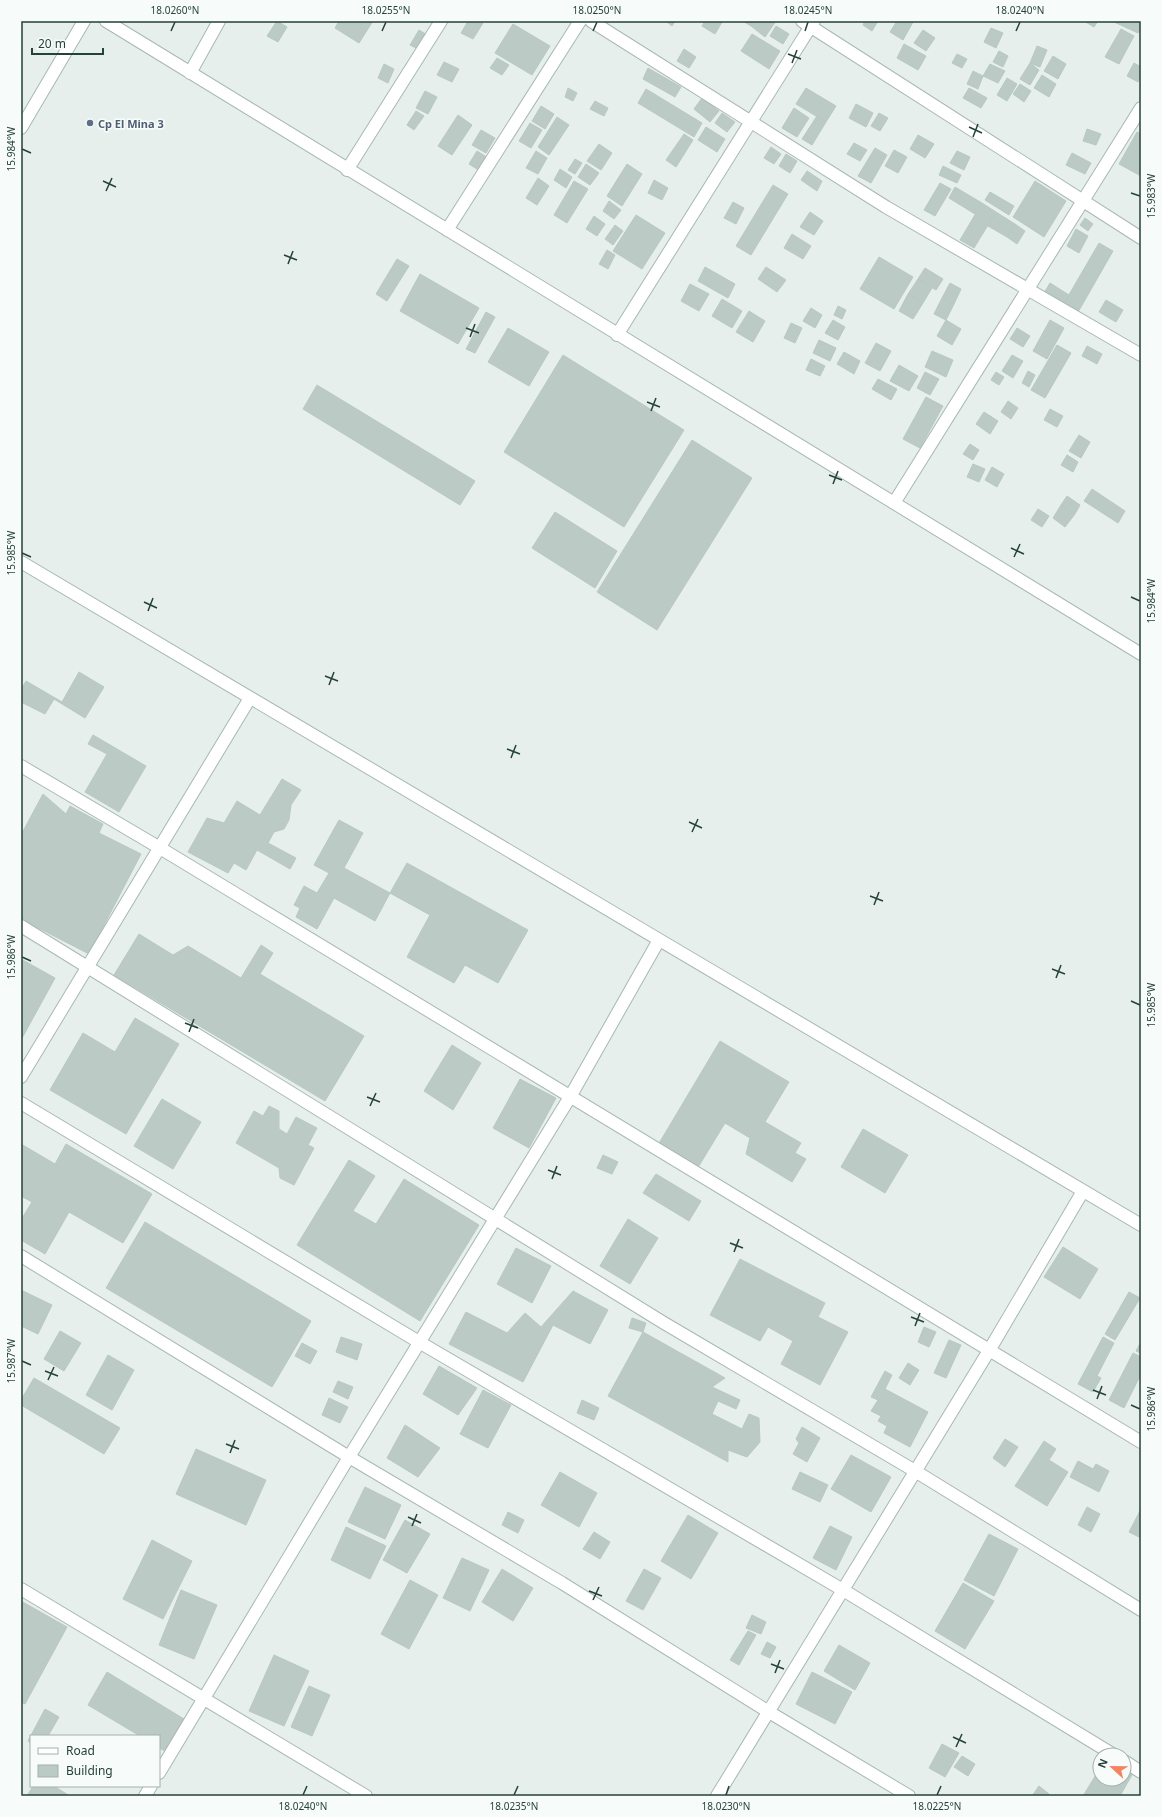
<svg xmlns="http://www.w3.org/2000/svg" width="1162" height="1817" viewBox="0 0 1162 1817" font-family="'Noto Sans',sans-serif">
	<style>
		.building { fill: #bbcac4; stroke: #b8c9c2 }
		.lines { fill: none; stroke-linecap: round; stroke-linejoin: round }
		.minor-casing { stroke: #a8b8b2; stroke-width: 14 }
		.minor { stroke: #fff; stroke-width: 12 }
		.ticks { fill: none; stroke: #24423a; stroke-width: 1.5 }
		.service-dot { fill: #5c6f8a; stroke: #f7fbf9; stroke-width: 1.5 }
		.labels { text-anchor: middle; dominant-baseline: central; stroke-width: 3.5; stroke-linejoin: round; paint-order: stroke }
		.service-label { font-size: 11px; font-weight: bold; fill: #4e5e75; stroke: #f7fbf9; text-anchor: start }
		.neatline { fill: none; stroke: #24423a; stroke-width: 1.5 }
		.ticks-label { font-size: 10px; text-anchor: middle; fill: #24423a }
	</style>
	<rect width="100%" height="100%" fill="#e6efeb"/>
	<!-- building -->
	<path class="building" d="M277 21 287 27 278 42 267 36Z
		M339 21H373L359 43 335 28Z
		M468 21 483 23 473 39 461 33Z
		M666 21H675L672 26Z
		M705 21H720L722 22 715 34 702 26Z
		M743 21H754L751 26Z
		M754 21H776L765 37 751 26Z
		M865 21H878L872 31 863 25Z
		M897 21 913 22 903 40 890 32Z
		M1084 21H1098L1094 27Z
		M1112 21H1137L1141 23V27L1138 33Z
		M513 24 550 46 532 75 495 53Z
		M776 26 789 34 783 44 770 36Z
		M991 28 1003 33 996 48 984 42Z
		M1121 29 1134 36 1119 64 1105 57Z
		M419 30 429 36 420 50 410 45Z
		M923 30 935 38 926 51 914 43Z
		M752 34 780 51 769 69 741 51Z
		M904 44 926 56 918 70 897 58Z
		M1037 46 1047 50 1040 67 1030 63Z
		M684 49 696 57 689 68 677 61Z
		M999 51 1008 56 1003 67 993 62Z
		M957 54 967 59 962 68 952 63Z
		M1053 56 1066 64 1058 79 1044 71Z
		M497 58 509 65 502 75 490 68Z
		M444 62 459 69 452 82 437 75Z
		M1030 63 1039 70 1030 85 1020 79Z
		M1134 63 1141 67V77L1138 82 1127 76Z
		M384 64 394 69 388 83 378 78Z
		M990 64 1005 71 998 83 983 76Z
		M648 68 681 87 675 97 643 79Z
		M973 71 983 76 978 89 967 84Z
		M1042 75 1056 84 1049 97 1034 88Z
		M1007 78 1017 84 1007 101 997 95Z
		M1020 84 1031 91 1024 102 1013 94Z
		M568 88 577 93 573 101 565 97Z
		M806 88 836 106 826 122 796 104Z
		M969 88 987 98 981 108 963 98Z
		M646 89 702 123 694 137 638 103Z
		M425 91 437 97 428 114 416 108Z
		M702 98 719 111 710 122 694 109Z
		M595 101 608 108 604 116 590 109Z
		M856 104 873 113 866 127 849 118Z
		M541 106 554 114 545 129 532 121Z
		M794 108 809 118 797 137 782 128Z
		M416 111 424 116 414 130 407 125Z
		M722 113 735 122 727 132 715 123Z
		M879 113 888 118 880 131 871 126Z
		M458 115 472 125 452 155 438 146Z
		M817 116 826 122 812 145 802 139Z
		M557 117 569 125 549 155 538 147Z
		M530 123 542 130 531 148 519 141Z
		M706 127 725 139 717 152 698 140Z
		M1087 129 1101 134 1096 145 1083 141Z
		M481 130 495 138 486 153 472 145Z
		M1137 132 1141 134V176L1119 164Z
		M684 134 693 140 676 167 666 160Z
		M918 135 934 144 925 158 910 149Z
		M854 143 867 150 860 161 847 154Z
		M599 144 612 153 601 170 587 161Z
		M771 147 781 154 774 164 764 158Z
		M875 148 887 155 871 183 858 176Z
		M894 150 907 157 898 173 885 166Z
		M477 151 488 158 480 171 469 164Z
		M536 151 547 158 538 174 526 168Z
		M957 151 970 157 964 170 950 163Z
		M1072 153 1091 163 1085 174 1066 165Z
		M786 154 797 161 790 173 779 166Z
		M575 159 582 163 575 174 568 170Z
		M586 164 599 173 590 185 578 177Z
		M627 164 642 174 622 206 607 196Z
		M943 166 961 175 957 183 939 175Z
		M560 169 572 177 566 188 554 180Z
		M807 171 822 181 817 191 801 180Z
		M538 178 549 186 537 205 526 198Z
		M654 180 668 188 662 200 648 193Z
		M574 181 588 189 567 223 554 215Z
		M1035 181 1066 201 1044 237 1013 217Z
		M940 183 951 189 935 216 924 210Z
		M773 185 788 194 751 255 736 246Z
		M955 187 982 203 975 214 949 198Z
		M990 192 1014 206 1009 215 985 200Z
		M609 201 621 210 614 219 603 211Z
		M733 202 744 208 736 224 724 218Z
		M982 203 996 212 974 248 960 240Z
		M810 212 823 221 814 235 800 227Z
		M996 212 1015 224 1007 237 988 226Z
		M636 215 665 233 642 269 613 251Z
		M594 216 605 224 597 236 586 229Z
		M1085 218 1093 224 1088 231 1080 225Z
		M1015 224 1025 231 1017 244 1007 237Z
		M615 225 623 231 613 245 605 239Z
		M1076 229 1088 236 1079 253 1067 246Z
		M792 234 811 246 803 259 784 248Z
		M1099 243 1113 251 1077 314 1063 305Z
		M607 250 615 255 608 269 599 264Z
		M879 257 913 277 894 309 860 289Z
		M397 259 409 266 387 301 376 294Z
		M705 267 735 284 728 298 698 281Z
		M766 267 786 280 777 292 758 279Z
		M925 268 943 279 936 290 918 279Z
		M420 274 479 308 458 344 400 311Z
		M918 279 932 288 923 303 908 294Z
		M950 283 961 289 954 304 942 298Z
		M1050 283 1069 295 1063 305 1044 293Z
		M690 284 709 294 699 311 681 301Z
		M908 294 923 303 913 319 899 311Z
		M942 298 954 304 946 320 934 314Z
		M722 299 742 311 732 328 712 316Z
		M1106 300 1123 310 1116 322 1099 312Z
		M838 306 846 310 842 319 834 315Z
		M811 308 822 315 815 328 803 321Z
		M749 311 765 321 753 342 736 332Z
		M486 312 495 317 475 353 466 349Z
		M833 320 845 327 838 340 825 333Z
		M946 320 961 329 952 345 937 336Z
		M1050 320 1064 328 1047 359 1033 351Z
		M791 323 802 328 795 343 784 338Z
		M508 328 549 352 529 386 488 362Z
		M1017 328 1030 336 1023 347 1010 339Z
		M819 340 836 348 830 361 813 353Z
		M876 343 891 351 880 371 865 363Z
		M1057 345 1071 353 1045 398 1031 390Z
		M1087 346 1102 354 1097 364 1082 356Z
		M932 351 953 360 946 377 925 367Z
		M844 352 860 361 854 374 837 364Z
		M563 355 684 430 624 527 504 452Z
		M1012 355 1023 361 1013 378 1002 371Z
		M811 359 825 366 820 376 806 370Z
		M899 365 918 376 909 391 890 381Z
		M1028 371 1035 375 1029 387 1022 383Z
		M925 372 939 379 930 395 917 388Z
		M996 372 1004 377 999 385 991 380Z
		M878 379 897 389 891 400 872 389Z
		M317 385 475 481 460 505 303 409Z
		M926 397 943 406 920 448 903 439Z
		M1008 401 1018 408 1011 419 1001 412Z
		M1050 409 1063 416 1057 427 1044 420Z
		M984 412 998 421 990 434 976 424Z
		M1079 435 1090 442 1081 458 1069 451Z
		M692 440 752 478 657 630 597 592Z
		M970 444 979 450 973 460 963 454Z
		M1067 455 1078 462 1073 472 1061 465Z
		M973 464 985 469 979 482 967 477Z
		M992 467 1004 474 997 487 985 480Z
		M1092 489 1125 511 1118 523 1084 501Z
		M1067 496 1080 505 1075 514 1061 505Z
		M1061 505 1075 514 1065 527 1053 518Z
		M1038 509 1049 516 1042 527 1031 520Z
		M555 512 617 551 595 588 532 548Z
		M79 672 104 687 85 718 54 699 45 714 21 702V690L26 681 62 702Z
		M93 735 146 766 119 812 85 792 107 754 88 744Z
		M282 779 301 790 291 805 289 820 284 829 274 832 268 843 296 858 290 869 257 850 246 870 234 863 228 873 188 852 207 818 224 823 237 801 260 815Z
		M43 794 66 814 70 806 103 824 99 833 141 854 89 954 21 919V835Z
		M339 820 363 833 344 868 390 893 375 921 334 898 317 929 296 917 300 908 294 905 304 886 317 893 329 873 314 865Z
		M407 863 528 930 498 983 465 965 454 983 407 957 430 915 390 893Z
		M139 934 173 955 188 946 241 978 261 945 273 953 260 974 364 1036 325 1101 114 975Z
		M21 959 55 978 21 1040Z
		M135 1018 179 1044 126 1134 50 1090 83 1033 115 1052Z
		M720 1041 789 1082 765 1122 801 1143 795 1153 806 1159 792 1182 746 1154 750 1138 725 1123 697 1169 658 1145Z
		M452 1045 481 1063 453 1110 424 1091Z
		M520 1079 556 1098 529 1148 493 1128Z
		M162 1099 201 1122 173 1169 134 1146Z
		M269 1106 279 1111V1129L287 1134 296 1117 317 1128 308 1145 314 1148 294 1185 280 1178 279 1168 236 1143 254 1111 263 1116Z
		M863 1129 908 1155 885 1193 841 1167Z
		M21 1144 55 1164 66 1144 152 1194 123 1243 69 1212 45 1254 21 1240V1220L32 1202 21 1196Z
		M603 1155 618 1162 612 1174 597 1168Z
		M349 1160 375 1176 353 1211 376 1224 404 1179 479 1225 420 1321 297 1245Z
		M656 1174 701 1201 689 1221 643 1193Z
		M628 1219 658 1238 630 1284 600 1266Z
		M145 1222 311 1321 272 1387 106 1288Z
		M1063 1247 1098 1269 1080 1299 1044 1277Z
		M516 1248 551 1266 532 1303 497 1284Z
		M740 1259 825 1303 818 1317 848 1332 820 1385 781 1364 793 1341 768 1327 760 1341 710 1315Z
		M21 1290 52 1305 38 1334 21 1326Z
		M573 1291 608 1310 590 1344 553 1325 523 1382 449 1344 466 1312 507 1333 525 1313 541 1327Z
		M1129 1292 1140 1298 1115 1340 1105 1334Z
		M632 1318 646 1323 643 1332 629 1328Z
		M924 1327 936 1332 929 1347 918 1342Z
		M60 1331 81 1343 64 1371 44 1359Z
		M643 1332 725 1378 712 1387 740 1400 736 1409 718 1401 712 1414 742 1429 749 1414 759 1418 760 1442 747 1457 728 1450V1462L608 1396Z
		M341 1337 362 1344 357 1360 336 1352Z
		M1103 1337 1114 1343 1097 1376 1101 1378 1093 1392 1078 1384Z
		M949 1340 961 1345 946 1378 934 1373Z
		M1141 1342V1353L1136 1351Z
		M302 1343 317 1351 310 1364 295 1356Z
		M1133 1353 1141 1357V1374L1124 1408 1109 1400Z
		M108 1355 134 1370 112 1410 86 1395Z
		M908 1363 919 1370 910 1385 899 1378Z
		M439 1366 477 1388 458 1415 423 1394Z
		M885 1371 892 1375 885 1389 928 1412 910 1447 884 1433 887 1426 878 1421 881 1416 871 1411 878 1400 871 1397Z
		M34 1378 120 1428 104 1454 21 1405V1400Z
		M338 1381 353 1387 348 1399 333 1392Z
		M483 1390 511 1405 488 1448 460 1434Z
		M329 1398 348 1407 340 1423 322 1415Z
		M582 1400 599 1408 594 1420 577 1413Z
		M405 1425 440 1448 418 1477 387 1458Z
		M802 1427 820 1438 807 1462 793 1454 799 1443 796 1439Z
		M1005 1439 1018 1447 1005 1467 993 1458Z
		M1044 1441 1056 1449 1049 1460 1068 1472 1047 1506 1015 1486Z
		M196 1449 266 1480 246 1525 176 1494Z
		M851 1455 891 1477 871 1512 831 1489Z
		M1078 1461 1093 1469 1096 1464 1109 1471 1099 1492 1070 1477Z
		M560 1472 597 1493 579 1527 541 1505Z
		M800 1472 828 1485 820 1502 792 1489Z
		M365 1487 401 1505 385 1539 348 1522Z
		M1087 1507 1100 1514 1091 1532 1078 1525Z
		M1141 1509V1538L1129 1532Z
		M508 1512 524 1520 518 1533 502 1525Z
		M688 1515 718 1533 691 1579 661 1561Z
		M405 1520 430 1534 407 1573 383 1560Z
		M830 1526 852 1537 836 1570 813 1558Z
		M346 1527 386 1546 370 1579 331 1560Z
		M594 1532 610 1542 600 1559 583 1549Z
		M989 1534 1018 1549 994 1596 964 1580Z
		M152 1540 192 1561 163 1619 123 1599Z
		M462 1558 489 1570 470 1611 443 1598Z
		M502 1569 533 1588 513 1621 482 1602Z
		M644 1569 661 1578 643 1610 626 1601Z
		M410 1580 438 1595 409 1649 381 1634Z
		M963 1583 994 1601 965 1649 935 1631Z
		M181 1590 217 1605 194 1659 159 1645Z
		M21 1601 67 1627 25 1704 21 1702Z
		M752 1615 766 1622 761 1634 746 1628Z
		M748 1631 756 1635 739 1665 730 1660Z
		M767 1642 776 1647 770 1658 761 1654Z
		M839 1645 870 1663 855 1690 824 1671Z
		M274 1655 309 1671 284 1726 249 1711Z
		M107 1672 184 1719 165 1751 159 1748V1736H140L88 1705Z
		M812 1672 852 1692 835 1724 796 1704Z
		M309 1686 330 1695 312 1736 291 1727Z
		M45 1709 59 1717 48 1736H31V1743L28 1741Z
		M942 1744 959 1753 945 1777 929 1768Z
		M962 1756 975 1764 968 1776 954 1767Z
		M1100 1768V1779H1124V1770L1132 1775 1120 1796H1083Z
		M33 1786H54L68 1795 27 1796Z
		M1039 1786 1049 1794 1048 1796H1032Z"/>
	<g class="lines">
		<defs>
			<path id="minor" d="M106 21 1141 654
				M591 21 886 207 1141 355
				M802 21 1141 238
				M190 73 219 21
				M21 128 84 21
				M347 170 441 21
				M447 230 580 21
				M617 335 814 21
				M894 503 1141 108
				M21 562 1141 1225
				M21 766 160 848 1141 1442
				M21 926 664 1323 915 1471 1141 1610
				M21 1077 250 698
				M21 1103 419 1342 843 1590 1114 1755
				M21 1256 349 1457 562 1583 769 1712 909 1796
				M21 1589 366 1796
				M1124 1761 1141 1772
				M159 1773 349 1457 570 1097 659 940
				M145 1796 151 1786
				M717 1796 990 1349 1083 1191"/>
		</defs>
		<!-- minor casing -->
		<use href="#minor" class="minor-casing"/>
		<!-- minor -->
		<use href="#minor" class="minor"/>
	</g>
	<!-- ticks -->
	<path class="ticks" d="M171 31 175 22M382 31 386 22M593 31 597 22M805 31 808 22M1016 31 1020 22M788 54 801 59M792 63 797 50M969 127 982 133M973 137 978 124M22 149 31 153M103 181 116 187M106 191 112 178M1131 193 1140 196M284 255 297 260M288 264 293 251M466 328 479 333M470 337 475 324M647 402 660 407M651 411 656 398M829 475 842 480M833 484 838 471M1011 548 1024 554M22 553 31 557M1014 557 1020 544M1131 597 1140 601M144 602 157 608M148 611 153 598M325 676 338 681M329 685 334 672M507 749 520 754M511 758 516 745M689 822 702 828M692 832 698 819M870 896 883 901M874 905 879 892M22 957 31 961M1052 969 1065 974M1056 978 1061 965M1131 1001 1140 1005M185 1023 198 1028M189 1032 194 1019M367 1097 380 1102M370 1106 376 1093M548 1170 561 1175M552 1179 557 1166M730 1243 743 1248M734 1252 739 1239M911 1317 924 1322M915 1326 920 1313M22 1361 31 1365M45 1371 58 1376M48 1380 54 1367M1093 1390 1106 1395M1097 1399 1102 1386M1131 1405 1140 1409M226 1444 239 1449M230 1453 235 1440M408 1517 421 1523M412 1526 417 1514M589 1591 602 1596M593 1600 599 1587M771 1664 784 1669M775 1673 780 1660M953 1737 966 1743M956 1747 962 1734M303 1795 307 1786M514 1795 518 1786M726 1795 729 1786M937 1795 941 1786"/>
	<!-- markers -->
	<circle class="service-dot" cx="90" cy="123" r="4"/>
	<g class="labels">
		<!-- service labels -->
		<g class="service-label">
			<text x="98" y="123">Cp El Mina 3</text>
		</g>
	</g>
	<!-- border -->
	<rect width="1162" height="1817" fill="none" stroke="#f7fbf9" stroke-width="44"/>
	<!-- legend -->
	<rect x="30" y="1735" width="130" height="52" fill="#f7fbf9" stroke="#a3b1ad"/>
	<rect x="38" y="1748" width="20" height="6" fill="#ffffff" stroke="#a3b1ad"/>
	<text x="66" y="1755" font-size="12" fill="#24423a">Road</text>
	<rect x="38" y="1765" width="20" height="12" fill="#bbcac4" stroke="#a3b1ad"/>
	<text x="66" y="1775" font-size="12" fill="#24423a">Building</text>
	<!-- north arrow -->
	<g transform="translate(1112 1767) rotate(292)"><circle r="19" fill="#f7fbf9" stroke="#a3b1ad"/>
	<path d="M0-3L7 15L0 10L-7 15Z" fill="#f4845f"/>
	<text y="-6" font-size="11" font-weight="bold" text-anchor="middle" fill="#24423a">N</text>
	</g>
	<!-- scale -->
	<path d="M32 48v6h71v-6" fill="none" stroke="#24423a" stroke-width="2"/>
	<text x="38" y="48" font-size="12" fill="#24423a" stroke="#f7fbf9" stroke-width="3" paint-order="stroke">20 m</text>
	<rect x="22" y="22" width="1118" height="1773" class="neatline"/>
	<g class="ticks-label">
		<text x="175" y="14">18.0260°N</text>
		<text x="386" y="14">18.0255°N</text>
		<text x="597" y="14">18.0250°N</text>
		<text x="808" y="14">18.0245°N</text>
		<text x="1020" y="14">18.0240°N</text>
		<text transform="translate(11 149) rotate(-90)" y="4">15.984°W</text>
		<text transform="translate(1151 196) rotate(-90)" y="4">15.983°W</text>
		<text transform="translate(11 553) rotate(-90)" y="4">15.985°W</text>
		<text transform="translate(1151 601) rotate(-90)" y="4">15.984°W</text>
		<text transform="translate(11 957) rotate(-90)" y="4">15.986°W</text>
		<text transform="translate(1151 1005) rotate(-90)" y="4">15.985°W</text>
		<text transform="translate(11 1361) rotate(-90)" y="4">15.987°W</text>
		<text transform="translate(1151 1409) rotate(-90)" y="4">15.986°W</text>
		<text x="303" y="1810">18.0240°N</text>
		<text x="514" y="1810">18.0235°N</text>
		<text x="726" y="1810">18.0230°N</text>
		<text x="937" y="1810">18.0225°N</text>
	</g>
</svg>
